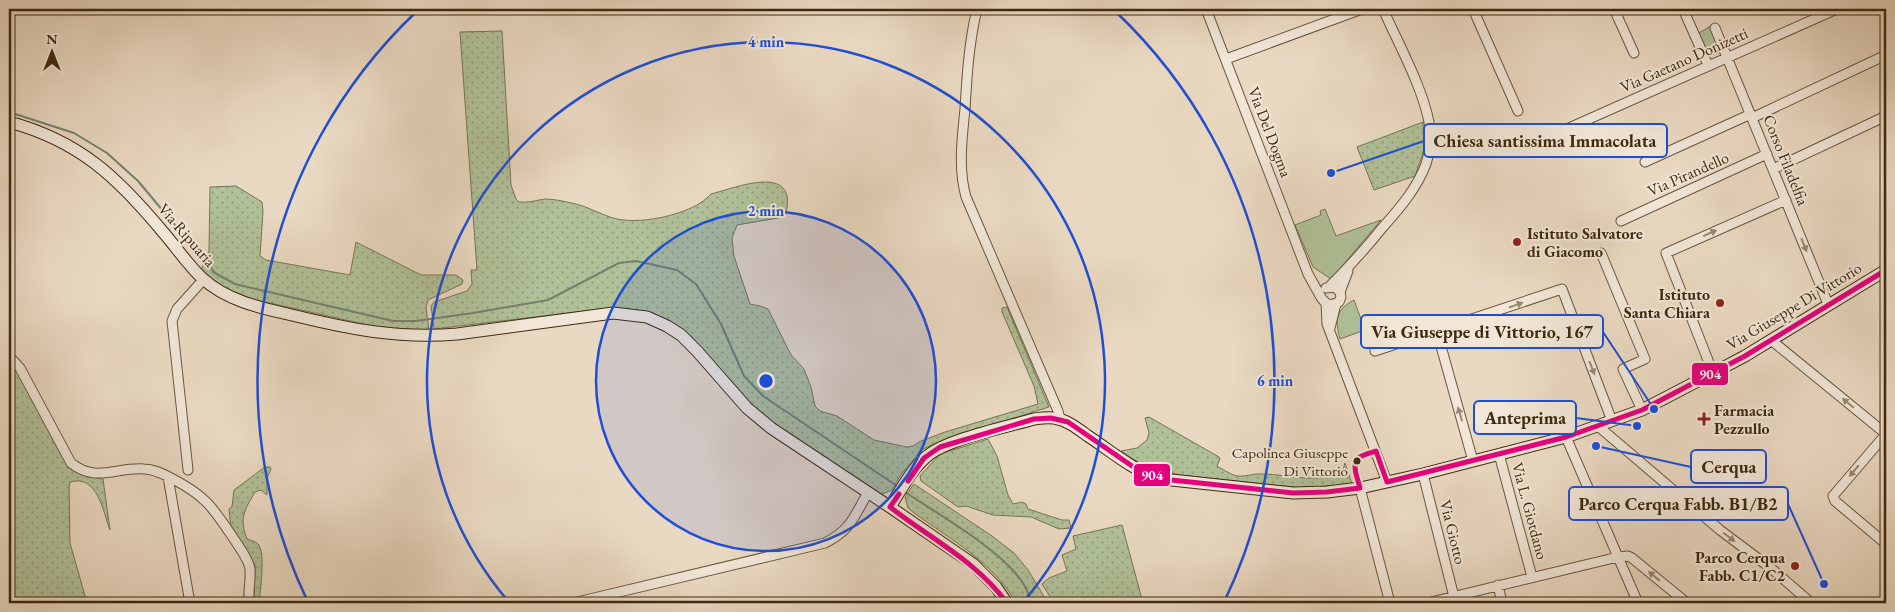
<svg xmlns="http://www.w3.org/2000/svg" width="1895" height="612" font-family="'EB Garamond',serif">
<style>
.grass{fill:url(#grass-dots);stroke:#777553}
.park{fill:#b0c098;stroke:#777553}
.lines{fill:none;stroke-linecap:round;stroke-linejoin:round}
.stream{stroke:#748071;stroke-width:2}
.street-casing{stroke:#69563b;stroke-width:11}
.secondary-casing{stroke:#3e2a0e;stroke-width:13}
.street{stroke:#f1e6d7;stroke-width:9}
.secondary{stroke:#f1e6d7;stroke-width:11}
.bus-1-casing{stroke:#f1e6d7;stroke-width:9}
.bus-1{stroke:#e5007d;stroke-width:5}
.oneway{fill:#988872}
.ring{fill:none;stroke:#1d4ed8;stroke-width:2.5}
.poi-dot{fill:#8f2418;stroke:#f1e6d7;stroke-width:2}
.bus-dot{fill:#3e2a0e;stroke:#f1e6d7;stroke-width:2}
.labels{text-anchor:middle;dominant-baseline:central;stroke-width:4;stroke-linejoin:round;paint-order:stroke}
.bus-label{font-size:15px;fill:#3e2a0e;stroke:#f1e6d7;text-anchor:end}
.street-label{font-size:16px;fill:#3e2a0e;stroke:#f1e6d7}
.poi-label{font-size:16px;font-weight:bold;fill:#3e2a0e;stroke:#f1e6d7;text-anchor:start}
.centre{fill:#1d4ed8;stroke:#f1e6d7;stroke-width:2.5}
.ring-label{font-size:15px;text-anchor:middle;font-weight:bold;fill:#1d4ed8;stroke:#f1e6d7;stroke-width:4;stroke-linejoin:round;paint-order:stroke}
.leader{fill:none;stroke:#1d4ed8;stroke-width:2}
.callout-dot{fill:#1d4ed8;stroke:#f1e6d7;stroke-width:2}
.callout{fill:#f1e6d7;stroke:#1d4ed8;stroke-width:2}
.callout-label{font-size:18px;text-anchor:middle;font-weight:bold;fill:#3e2a0e}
.line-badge{stroke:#f1e6d7;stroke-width:2}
.badge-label{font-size:14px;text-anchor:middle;font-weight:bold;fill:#fff}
</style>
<defs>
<pattern id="grass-dots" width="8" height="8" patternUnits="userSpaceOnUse" patternTransform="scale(1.25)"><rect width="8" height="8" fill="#b0c098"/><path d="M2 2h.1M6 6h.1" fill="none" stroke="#919c7a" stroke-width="1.8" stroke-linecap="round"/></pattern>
</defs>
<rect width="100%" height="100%" fill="#ead9c2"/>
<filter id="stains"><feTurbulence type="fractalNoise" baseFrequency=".004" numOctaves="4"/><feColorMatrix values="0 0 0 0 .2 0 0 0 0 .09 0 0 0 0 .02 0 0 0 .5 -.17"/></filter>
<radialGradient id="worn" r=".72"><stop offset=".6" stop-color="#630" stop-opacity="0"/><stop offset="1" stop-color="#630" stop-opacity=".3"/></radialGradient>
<!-- grass -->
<path class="grass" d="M502 31 511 185 516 199 519 202C529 203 536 200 546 199 555 199 567 202 576 204 592 208 608 219 624 220 648 223 695 213 711 194 735 188 798 162 786 213L778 218 737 225 732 238 734 256 750 304 760 306 768 309 791 355 804 369 811 387 815 406 820 411 837 416 874 440 907 447 913 446 921 441 945 432 1038 404 1034 386 1002 312V308L1007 307 1049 407 936 443 921 450 900 476 892 490 880 495 773 424 741 394 691 336 676 326 651 314 631 309 610 308 434 329 431 306 434 302 467 291 472 284 471 270H477L460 32Z
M1423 122 1424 150 1415 176 1374 190 1357 147Z
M236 186 262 202 263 211 260 256 266 260 350 275 356 242 421 275H456L463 280 462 284 428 300 426 308 429 330 381 328 252 299 218 285 201 270 209 252 210 187Z
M9 363 20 375 63 458C74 472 86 476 103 479L110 530C103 512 98 474 70 482L69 487 70 543 87 603H9Z
M1149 417 1219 457 1220 459 1217 466C1224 470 1231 475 1238 476 1245 477 1251 474 1258 474 1285 473 1318 486 1343 470L1345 463 1352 484 1303 488 1180 475 1146 467 1121 451 1137 448 1147 440 1149 433 1145 418Z
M988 439 997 456 1008 495 1013 504 1022 502 1026 504 1028 509 1062 520H1069L1071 528 1059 529 1031 517 993 515 966 506 958 507 921 481 920 476 938 456 943 453Z
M265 467H270L271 469 267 478V495L261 490 255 492C244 511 239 518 247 539 250 540 255 541 258 544 266 552 260 592 259 603H254L255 565 231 529 229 509 232 507 234 490Z
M914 484 992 536 1014 553 1028 570 1048 603H1016C994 563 950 539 914 513L908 508 905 497Z
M1122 525 1143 603H1054L1042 584 1049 578 1067 571 1062 555 1076 549 1073 536Z"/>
<!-- park -->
<path class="park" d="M1711 26 1721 52 1708 56 1697 34Z
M1325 209 1336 236 1381 220 1331 279 1313 267 1295 225 1321 215 1320 211Z
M1354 300 1365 330 1340 339C1335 321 1335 310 1354 300Z"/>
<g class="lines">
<!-- stream -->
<path class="stream" d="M9 112 74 133 107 153 138 181 215 273 235 284 393 321H416L473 313 548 300 619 263 636 261 677 270 696 284 721 324 744 376 763 396 897 486
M905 492C939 515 997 547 1021 580 1026 587 1029 596 1033 603"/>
<!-- street casing -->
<g class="street-casing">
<path id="street" d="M977 9C969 42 967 75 965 109 962 138 958 169 966 197L1058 411 1060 419
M1206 9 1308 274 1322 299
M1473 9 1518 111
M1614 9 1634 53
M1683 9 1708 65
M1715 28 1828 304
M1226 59 1362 9
M1752 118 1886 55
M1544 139 1837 9
M1645 162 1751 114
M1773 169 1886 116
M1621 221 1767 154
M1601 253 1645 359 1623 369 1642 410
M1329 287C1348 268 1366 248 1383 227 1400 208 1417 188 1426 164 1430 151 1431 135 1429 122 1422 86 1398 43 1383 9
M1326 288 1335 287 1340 292
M1323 300 1326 303 1331 305 1339 302 1341 297 1340 292 1348 271
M1326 303 1327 324 1387 482
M1330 328 1336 304
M1437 332 1473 461
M1771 340 1886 434
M1375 351 1562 289 1612 421
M9 356 20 368 71 463C96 483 116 467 144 469 153 469 161 473 169 477 207 496 213 508 236 542 241 550 249 560 250 569 251 577 248 593 249 603
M1713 373 1666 253 1786 200
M1598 426 1720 530 1772 569 1811 603
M1886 434 1833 496 1835 501 1886 544
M1566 437 1638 603
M1499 454 1532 577
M188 470 172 321 177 309 203 280
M1423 474 1454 597
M168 477 190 603
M1360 488 1390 603
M1498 585 1502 603
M573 603 825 543C850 530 853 519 866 496
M1427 603 1618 557 1628 556 1632 558 1687 603"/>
</g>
<!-- secondary casing -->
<g class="secondary-casing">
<path id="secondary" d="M9 122C80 141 118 178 163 232 176 247 188 265 202 278 227 301 261 308 292 315 349 329 398 339 457 334L613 313 647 317 667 326 681 335 697 351 747 408 771 428 890 507 973 564 996 587 1007 603
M890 507C901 490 911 470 926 457 946 439 1007 427 1034 419 1041 418 1047 417 1054 418 1067 420 1077 428 1088 436 1111 451 1134 472 1162 479L1293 493 1327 492 1360 488 1423 474 1566 437 1642 410 1713 373 1745 356 1886 270"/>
</g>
<!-- street -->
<use href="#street" class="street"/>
<!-- secondary -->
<use href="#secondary" class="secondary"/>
<!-- bus-1 casing -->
<g class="bus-1-casing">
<path id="bus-1" d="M908 481 924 458 940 447 1034 419 1051 418 1068 422 1132 466 1162 479 1293 493 1327 492 1360 488C1358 479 1350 463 1360 457 1365 454 1371 453 1376 451L1387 482 1566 437 1642 410 1745 356 1886 270
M899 494 890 507C931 539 975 560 1007 603"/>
</g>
<!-- bus-1 -->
<use href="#bus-1" class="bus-1"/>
</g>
<!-- one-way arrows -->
<defs><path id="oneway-solid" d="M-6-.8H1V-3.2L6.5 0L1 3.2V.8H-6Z" transform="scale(1.25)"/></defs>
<g class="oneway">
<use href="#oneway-solid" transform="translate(1710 233) rotate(-24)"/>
<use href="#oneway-solid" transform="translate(1804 245) rotate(68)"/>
<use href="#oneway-solid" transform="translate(1516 305) rotate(-19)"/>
<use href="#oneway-solid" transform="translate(1592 368) rotate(69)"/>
<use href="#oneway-solid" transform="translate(1848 403) rotate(-140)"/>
<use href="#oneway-solid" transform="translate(1460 414) rotate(-106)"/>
<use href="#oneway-solid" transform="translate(1854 471) rotate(130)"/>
<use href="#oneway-solid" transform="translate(1729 537) rotate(37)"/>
<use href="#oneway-solid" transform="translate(1654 576) rotate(-140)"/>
</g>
<!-- distance rings -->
<circle cx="766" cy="381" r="170" fill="#1d4ed8" fill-opacity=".12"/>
<g class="ring">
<circle cx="766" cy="381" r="170"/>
<path d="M508 601A339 339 0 1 1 1024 601"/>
<path d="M307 600A509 509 0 0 1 416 12M1116 12A509 509 0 0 1 1225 600"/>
</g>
<!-- markers -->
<g class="poi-dot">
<circle cx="1517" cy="242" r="5"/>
<circle cx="1720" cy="303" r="5"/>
<path d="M1701.5 411.5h5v5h5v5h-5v5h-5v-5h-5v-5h5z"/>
<circle cx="1795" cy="566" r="5"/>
</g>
<circle class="bus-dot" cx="1357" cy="461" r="4.5"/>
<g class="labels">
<!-- bus labels -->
<g class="bus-label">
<text x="1348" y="452">Capolinea Giuseppe<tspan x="1348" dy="18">Di Vittorio</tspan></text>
</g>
<!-- street labels -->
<g class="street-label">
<text transform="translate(1684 60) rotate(-24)">Via Gaetano Donizetti</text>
<text transform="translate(1270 132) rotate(69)">Via Del Dogma</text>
<text transform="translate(1786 160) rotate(68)">Corso Filadelfia</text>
<text transform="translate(1688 174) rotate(-24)">Via Pirandello</text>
<text transform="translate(187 235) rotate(49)">Via Ripuaria</text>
<text transform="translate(1794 306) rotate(-31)">Via Giuseppe Di Vittorio</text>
<text transform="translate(1530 511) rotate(75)">Via L. Giotdano</text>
<text transform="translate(1453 532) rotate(76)">Via Giotto</text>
</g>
<!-- poi labels -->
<g class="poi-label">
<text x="1527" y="233">Istituto Salvatore<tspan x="1527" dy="18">di Giacomo</tspan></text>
<text x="1710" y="294" text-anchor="end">Istituto<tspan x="1710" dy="18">Santa Chiara</tspan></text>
<text x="1714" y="410">Farmacia<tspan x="1714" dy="18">Pezzullo</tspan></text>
<text x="1785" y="557" text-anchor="end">Parco Cerqua<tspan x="1785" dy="18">Fabb. C1/C2</tspan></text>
</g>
</g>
<circle cx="766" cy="381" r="8" class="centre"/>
<g class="ring-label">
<text x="766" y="47">4 min</text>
<text x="766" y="216">2 min</text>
<text x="1275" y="386">6 min</text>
</g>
<!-- callouts -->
<path class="leader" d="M1331 173L1424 141M1654 409L1603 332M1637 426L1576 418M1596 446L1691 467M1824 584L1788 504"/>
<g class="callout-dot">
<circle cx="1331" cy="173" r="5"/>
<circle cx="1654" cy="409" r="5"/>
<circle cx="1637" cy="426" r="5"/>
<circle cx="1596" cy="446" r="5"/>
<circle cx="1824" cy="584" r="5"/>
</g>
<g class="callout">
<rect x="1424" y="124" width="243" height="33" rx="5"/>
<rect x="1361" y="315" width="242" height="33" rx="5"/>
<rect x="1474" y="401" width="102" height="33" rx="5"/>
<rect x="1691" y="450" width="75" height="33" rx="5"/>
<rect x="1569" y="487" width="219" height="33" rx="5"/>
</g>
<g class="callout-label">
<text x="1545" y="147">Chiesa santissima Immacolata</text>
<text x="1482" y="338">Via Giuseppe di Vittorio, 167</text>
<text x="1525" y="424">Anteprima</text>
<text x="1729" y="473">Cerqua</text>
<text x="1678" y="510">Parco Cerqua Fabb. B1/B2</text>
</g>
<g class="line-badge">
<rect x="1691" y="362" width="38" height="24" rx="5" fill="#e5007d"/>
<rect x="1133" y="463" width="38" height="24" rx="5" fill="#e5007d"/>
</g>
<g class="badge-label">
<text x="1710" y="379">904</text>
<text x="1152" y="480">904</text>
</g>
<!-- margin -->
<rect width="1895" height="612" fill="none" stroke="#ead9c2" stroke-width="30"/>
<rect x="10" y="10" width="1875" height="592" fill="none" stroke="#3e2a0e" stroke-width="2.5"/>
<rect x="15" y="15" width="1865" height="582" fill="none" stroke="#3e2a0e"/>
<!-- north arrow -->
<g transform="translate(52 52)" stroke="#f1e6d7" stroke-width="4" paint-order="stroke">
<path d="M0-4L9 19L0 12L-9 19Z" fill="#3e2a0e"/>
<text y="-8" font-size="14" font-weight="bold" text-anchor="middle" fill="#3e2a0e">N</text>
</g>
<rect width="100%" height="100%" filter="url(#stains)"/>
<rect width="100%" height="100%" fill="url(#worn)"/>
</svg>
